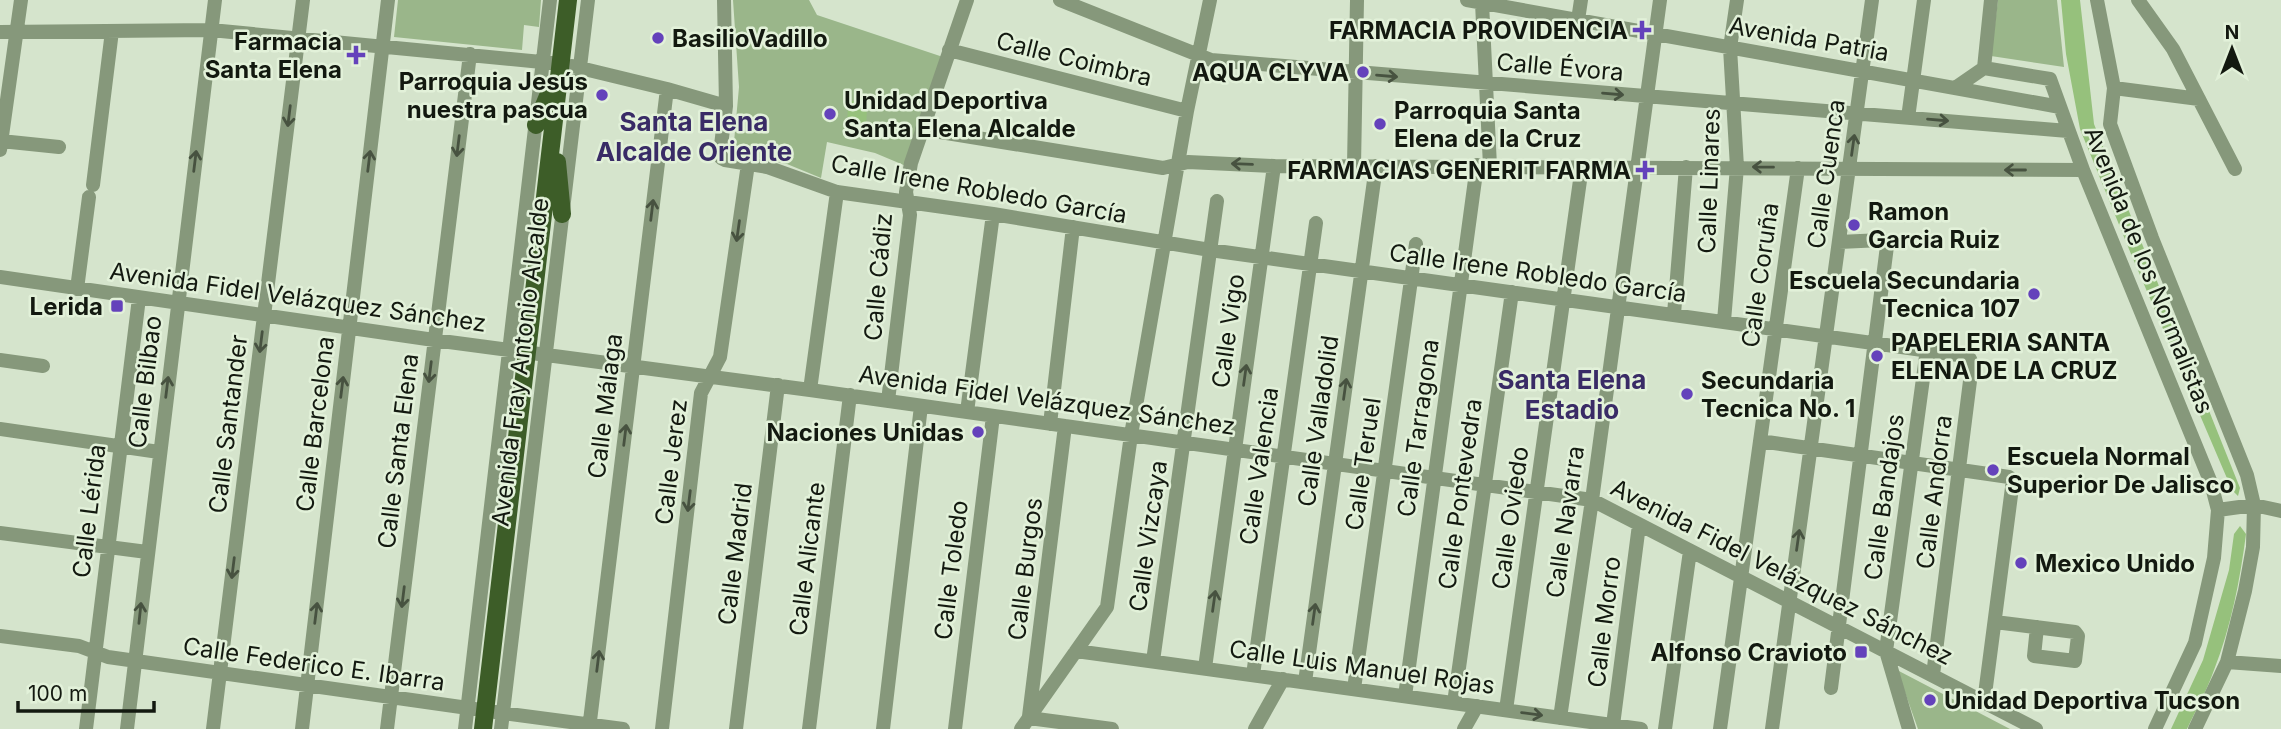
<svg xmlns="http://www.w3.org/2000/svg" width="2281" height="729" font-family="Inter,sans-serif">
<style>
.green{fill:#9ab68a}
.water{fill:#96c17c}
.lines{fill:none;stroke-linecap:round;stroke-linejoin:round}
.minor{stroke:#86987b;stroke-width:14}
.major{stroke:#3d5d28;stroke-width:18}
.oneway{stroke:#475240}
.poi-dot{fill:#6442bb;stroke:#e2f1d9;stroke-width:2.5}
.labels{text-anchor:middle;dominant-baseline:central;stroke-width:5;stroke-linejoin:round;paint-order:stroke}
.poi-label{font-size:24px;font-weight:bold;fill:#131910;stroke:#e2f1d9;text-anchor:end}
.street-label{font-size:24px;fill:#131910;stroke:#e2f1d9}
.neighbourhood-label{font-size:26px;font-weight:bold;fill:#392b66;stroke:#e2f1d9}
</style>
<rect width="100%" height="100%" fill="#d5e4cc"/>
<!-- green -->
<path class="green" d="M398 0H541L539 27 524 25 522 50 394 37Z
M733 0H809L817 15 943 57 906 166 875 153 827 142 821 178 787 164 733 153 739 87Z
M1998 0H2057L2064 67 1991 56Z
M1897 670 2010 729H1918Z"/>
<!-- water -->
<path class="water" d="M2061 0H2080L2094 124 2240 488 2238 496 2232 490 2131 254 2080 129 2066 54Z
M848 101H867L866 136H847Z
M2240 526 2246 534C2240 580 2231 627 2214 670 2207 690 2196 710 2187 729H2171L2203 660 2229 570 2234 534Z"/>
<g class="lines">
<!-- minor -->
<path class="minor" d="M724 0 726 106 720 153 721 158 725 160 767 167 837 192 993 214 1210 250 1965 356 1970 359 1972 365 1933 675
M1060 0 1211 60 2068 131
M1467 0 2060 107
M2097 0 2114 88 2110 124 2152 238 2247 475 2254 505 2253 547 2245 591 2227 662 2195 729
M2138 0 2173 49 2235 169
M1482 3 1490 166
M1578 20 1581 0
M0 32 211 30 552 63
M949 50 1187 111
M572 66 667 89 726 106
M1984 68 2050 79 2083 170 2211 483 2218 510 2214 558 2195 643 2155 729
M1955 88 1984 68 1991 0
M2114 88 2199 99
M1908 118 1924 0
M922 129 1163 168 1188 162 1274 166 2083 170
M1 141 59 147
M0 150 21 0
M1354 166 1357 0
M93 185 112 31
M0 277 434 340 810 390 1592 500 2036 729
M77 289 89 197
M1674 314 1686 167
M1724 321 1737 167 1730 48 1737 0
M0 360 43 366
M810 390 837 192
M888 401 910 215 906 192 911 163 967 0
M967 412 993 214
M1050 424 1073 227
M0 429 159 452
M1760 441 2009 477 2013 480 1984 702
M2218 510 2254 505 2281 511
M0 533 147 552
M1995 622 2075 632 2078 636 2075 661 2034 656 2037 627
M0 636 79 646 108 657 475 709
M1076 651 1641 729
M1153 661 1217 201
M2227 662 2281 666
M1205 668 1274 166
M1253 675 1316 223
M1305 682 1376 166
M1831 688 1887 246 1886 242 1882 240 1839 242
M1354 689 1416 244
M1405 696 1477 165
M1454 703 1512 292
M1506 710 1582 166
M495 712 623 729
M1029 716 1065 426
M1029 718 1112 729
M1560 718 1592 500 1660 0
M1613 725 1639 525
M86 729 139 298
M127 729 215 0
M213 729 303 0
M302 729 388 0
M387 729 470 54
M465 729 550 0
M501 729 588 0
M589 729 667 89
M662 729 701 393 720 357 748 164
M736 729 778 385
M809 729 850 395
M883 729 921 406
M955 729 993 416
M1021 729 1107 607 1131 435 1187 111 1210 0
M1255 729 1283 679
M1464 729 1477 706
M1665 729 1690 551
M1720 729 1798 168
M1772 729 1872 0
M1909 729 1886 651 1927 349"/>
<!-- major -->
<path class="major" d="M536 125 553 84
M557 162 562 214
M483 729 568 0"/>
</g>
<!-- one-way arrows -->
<defs><path id="oneway-shaft" d="M-6 0H5M1.5-3L5.5 0L1.5 3" fill="none" stroke-width="1.6" stroke-linecap="round" stroke-linejoin="round" transform="scale(1.75)"/></defs>
<g class="oneway">
<use href="#oneway-shaft" transform="translate(1387 76) rotate(5)"/>
<use href="#oneway-shaft" transform="translate(1613 94) rotate(5)"/>
<use href="#oneway-shaft" transform="translate(289 116) rotate(97)"/>
<use href="#oneway-shaft" transform="translate(1938 120) rotate(5)"/>
<use href="#oneway-shaft" transform="translate(1853 145) rotate(-82)"/>
<use href="#oneway-shaft" transform="translate(458 146) rotate(97)"/>
<use href="#oneway-shaft" transform="translate(195 161) rotate(-83)"/>
<use href="#oneway-shaft" transform="translate(369 161) rotate(-83)"/>
<use href="#oneway-shaft" transform="translate(1242 164) rotate(-178)"/>
<use href="#oneway-shaft" transform="translate(1763 167) rotate(-179)"/>
<use href="#oneway-shaft" transform="translate(2015 170) rotate(-180)"/>
<use href="#oneway-shaft" transform="translate(652 210) rotate(-83)"/>
<use href="#oneway-shaft" transform="translate(738 231) rotate(98)"/>
<use href="#oneway-shaft" transform="translate(261 342) rotate(97)"/>
<use href="#oneway-shaft" transform="translate(430 372) rotate(97)"/>
<use href="#oneway-shaft" transform="translate(1245 375) rotate(-82)"/>
<use href="#oneway-shaft" transform="translate(167 387) rotate(-83)"/>
<use href="#oneway-shaft" transform="translate(342 387) rotate(-83)"/>
<use href="#oneway-shaft" transform="translate(1345 389) rotate(-82)"/>
<use href="#oneway-shaft" transform="translate(625 435) rotate(-83)"/>
<use href="#oneway-shaft" transform="translate(689 501) rotate(97)"/>
<use href="#oneway-shaft" transform="translate(1798 540) rotate(-82)"/>
<use href="#oneway-shaft" transform="translate(233 568) rotate(97)"/>
<use href="#oneway-shaft" transform="translate(403 597) rotate(97)"/>
<use href="#oneway-shaft" transform="translate(1214 601) rotate(-82)"/>
<use href="#oneway-shaft" transform="translate(140 613) rotate(-84)"/>
<use href="#oneway-shaft" transform="translate(316 613) rotate(-83)"/>
<use href="#oneway-shaft" transform="translate(1314 614) rotate(-82)"/>
<use href="#oneway-shaft" transform="translate(598 661) rotate(-83)"/>
<use href="#oneway-shaft" transform="translate(1532 714) rotate(8)"/>
</g>
<!-- markers -->
<g class="poi-dot">
<path d="M1638.5 19.5h7v7h7v7h-7v7h-7v-7h-7v-7h7z"/>
<circle cx="658" cy="38" r="7"/>
<path d="M352.5 44.5h7v7h7v7h-7v7h-7v-7h-7v-7h7z"/>
<circle cx="1363" cy="72" r="7"/>
<circle cx="602" cy="95" r="7"/>
<circle cx="830" cy="114" r="7"/>
<circle cx="1380" cy="124" r="7"/>
<path d="M1641.5 159.5h7v7h7v7h-7v7h-7v-7h-7v-7h7z"/>
<circle cx="1854" cy="225" r="7"/>
<circle cx="2034" cy="294" r="7"/>
<rect x="110" y="299" width="14" height="14" rx="3.5"/>
<circle cx="1877" cy="356" r="7"/>
<circle cx="1687" cy="394" r="7"/>
<circle cx="978" cy="432" r="7"/>
<circle cx="1993" cy="470" r="7"/>
<circle cx="2021" cy="563" r="7"/>
<rect x="1854" y="645" width="14" height="14" rx="3.5"/>
<circle cx="1930" cy="700" r="7"/>
</g>
<g class="labels">
<!-- poi labels -->
<g class="poi-label">
<text x="1628" y="30">FARMACIA PROVIDENCIA</text>
<text x="672" y="38" text-anchor="start">BasilioVadillo</text>
<text x="342" y="41">Farmacia<tspan x="342" dy="28">Santa Elena</tspan></text>
<text x="1349" y="72">AQUA CLYVA</text>
<text x="588" y="81">Parroquia Jesús<tspan x="588" dy="28">nuestra pascua</tspan></text>
<text x="844" y="100" text-anchor="start">Unidad Deportiva<tspan x="844" dy="28">Santa Elena Alcalde</tspan></text>
<text x="1394" y="110" text-anchor="start">Parroquia Santa<tspan x="1394" dy="28">Elena de la Cruz</tspan></text>
<text x="1631" y="170">FARMACIAS GENERIT FARMA</text>
<text x="1868" y="211" text-anchor="start">Ramon<tspan x="1868" dy="28">Garcia Ruiz</tspan></text>
<text x="2020" y="280">Escuela Secundaria<tspan x="2020" dy="28">Tecnica 107</tspan></text>
<text x="103" y="306">Lerida</text>
<text x="1891" y="342" text-anchor="start">PAPELERIA SANTA<tspan x="1891" dy="28">ELENA DE LA CRUZ</tspan></text>
<text x="1701" y="380" text-anchor="start">Secundaria<tspan x="1701" dy="28">Tecnica No. 1</tspan></text>
<text x="964" y="432">Naciones Unidas</text>
<text x="2007" y="456" text-anchor="start">Escuela Normal<tspan x="2007" dy="28">Superior De Jalisco</tspan></text>
<text x="2035" y="563" text-anchor="start">Mexico Unido</text>
<text x="1847" y="652">Alfonso Cravioto</text>
<text x="1944" y="700" text-anchor="start">Unidad Deportiva Tucson</text>
</g>
<!-- street labels -->
<g class="street-label">
<text transform="translate(1809 39) rotate(10)">Avenida Patria</text>
<text transform="translate(1074 59) rotate(14)">Calle Coimbra</text>
<text transform="translate(1560 67) rotate(5)">Calle Évora</text>
<text transform="translate(1826 174) rotate(-82)">Calle Cuenca</text>
<text transform="translate(1709 181) rotate(-88)">Calle Linares</text>
<text transform="translate(979 189) rotate(10)">Calle Irene Robledo García</text>
<text transform="translate(2149 270) rotate(68)">Avenida de los Normalistas</text>
<text transform="translate(1538 273) rotate(8)">Calle Irene Robledo García</text>
<text transform="translate(1760 275) rotate(-82)">Calle Coruña</text>
<text transform="translate(878 277) rotate(-85)">Calle Cádiz</text>
<text transform="translate(298 297) rotate(8)">Avenida Fidel Velázquez Sánchez</text>
<text transform="translate(1228 331) rotate(-82)">Calle Vigo</text>
<text transform="translate(520 362) rotate(-83)">Avenida Fray Antonio Alcalde</text>
<text transform="translate(145 382) rotate(-83)">Calle Bilbao</text>
<text transform="translate(1047 400) rotate(8)">Avenida Fidel Velázquez Sánchez</text>
<text transform="translate(605 406) rotate(-83)">Calle Málaga</text>
<text transform="translate(1318 421) rotate(-82)">Calle Valladolid</text>
<text transform="translate(228 424) rotate(-83)">Calle Santander</text>
<text transform="translate(315 424) rotate(-83)">Calle Barcelona</text>
<text transform="translate(1418 428) rotate(-82)">Calle Tarragona</text>
<text transform="translate(398 451) rotate(-83)">Calle Santa Elena</text>
<text transform="translate(671 462) rotate(-83)">Calle Jerez</text>
<text transform="translate(1363 464) rotate(-82)">Calle Teruel</text>
<text transform="translate(1259 466) rotate(-82)">Calle Valencia</text>
<text transform="translate(1934 492) rotate(-83)">Calle Andorra</text>
<text transform="translate(1460 494) rotate(-82)">Calle Pontevedra</text>
<text transform="translate(1884 497) rotate(-82)">Calle Bandajos</text>
<text transform="translate(89 511) rotate(-83)">Calle Lérida</text>
<text transform="translate(1510 518) rotate(-82)">Calle Oviedo</text>
<text transform="translate(1565 522) rotate(-82)">Calle Navarra</text>
<text transform="translate(1148 536) rotate(-82)">Calle Vizcaya</text>
<text transform="translate(735 554) rotate(-83)">Calle Madrid</text>
<text transform="translate(807 559) rotate(-83)">Calle Alicante</text>
<text transform="translate(1025 569) rotate(-83)">Calle Burgos</text>
<text transform="translate(951 570) rotate(-83)">Calle Toledo</text>
<text transform="translate(1782 572) rotate(27)">Avenida Fidel Velázquez Sánchez</text>
<text transform="translate(1604 622) rotate(-83)">Calle Morro</text>
<text transform="translate(314 664) rotate(8)">Calle Federico E. Ibarra</text>
<text transform="translate(1362 667) rotate(8)">Calle Luis Manuel Rojas</text>
</g>
<!-- neighbourhood labels -->
<g class="neighbourhood-label">
<text x="694" y="121">Santa Elena<tspan x="694" dy="30">Alcalde Oriente</tspan></text>
<text x="1572" y="379">Santa Elena<tspan x="1572" dy="30">Estadio</tspan></text>
</g>
</g>
<!-- north arrow -->
<g transform="translate(2232 49)" stroke="#e2f1d9" stroke-width="5" paint-order="stroke">
<path d="M0-5L12 26L0 18L-12 26Z" fill="#131910"/>
<text y="-10" font-size="19" font-weight="bold" text-anchor="middle" fill="#131910">N</text>
</g>
<!-- scale -->
<path d="M18 701v10h136v-10" fill="none" stroke="#131910" stroke-width="3.5"/>
<text x="28" y="701" font-size="21" fill="#131910" stroke="#e2f1d9" stroke-width="5" paint-order="stroke">100 m</text>
</svg>
